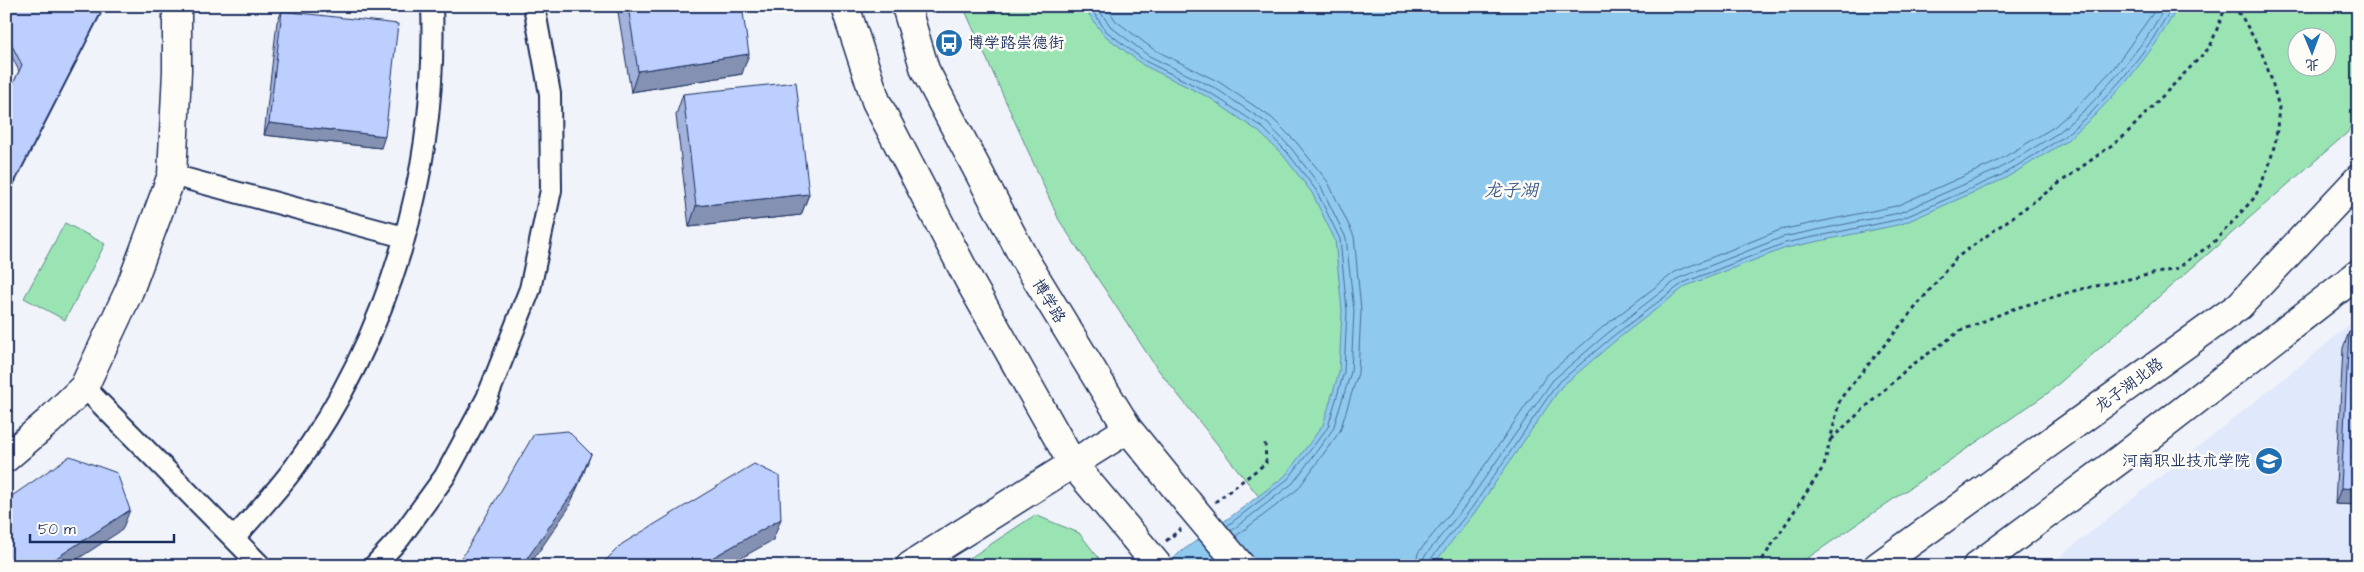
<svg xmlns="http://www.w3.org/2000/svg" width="2364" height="572" font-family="'Architects Daughter','LXGW WenKai TC',sans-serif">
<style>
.built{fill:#e0e8fb}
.green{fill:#9ae4b3;stroke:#5a8a88;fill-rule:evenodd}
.water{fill:#8fc9ee;stroke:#618bb4}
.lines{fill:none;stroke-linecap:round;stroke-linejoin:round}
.shore{stroke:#496d98;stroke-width:1}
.street-casing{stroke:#1b2f5e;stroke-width:24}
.secondary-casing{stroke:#1b2f5e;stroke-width:31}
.path{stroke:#1b2f5e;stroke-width:3;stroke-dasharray:4 4;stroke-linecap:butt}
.street{stroke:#fdfcf7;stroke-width:20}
.secondary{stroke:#fdfcf7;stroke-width:28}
.secondary-bridge-casing{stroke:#1b2f5e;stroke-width:31;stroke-linecap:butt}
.secondary-bridge{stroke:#fdfcf7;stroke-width:28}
.wall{fill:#a2b2db;stroke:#1b2f5e}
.shaded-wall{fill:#8491b2;stroke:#1b2f5e}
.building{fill:#bccfff;stroke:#1b2f5e}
.labels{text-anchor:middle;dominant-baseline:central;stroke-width:5;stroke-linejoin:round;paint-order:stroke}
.poi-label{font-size:16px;fill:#1b2f5e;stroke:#fdfcf7;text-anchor:start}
.street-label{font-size:16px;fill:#1b2f5e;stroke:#fdfcf7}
.water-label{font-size:18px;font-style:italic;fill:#3e5d89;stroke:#fdfcf7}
</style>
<rect width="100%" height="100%" fill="#f0f3f9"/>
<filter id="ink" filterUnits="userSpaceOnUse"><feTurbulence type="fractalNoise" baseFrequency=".02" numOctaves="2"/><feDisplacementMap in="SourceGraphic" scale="10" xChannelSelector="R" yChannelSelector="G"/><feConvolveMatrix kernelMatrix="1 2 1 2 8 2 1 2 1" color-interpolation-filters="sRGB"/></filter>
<g filter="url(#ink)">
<!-- built -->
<path class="built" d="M2358 317V566H2048L2311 357Z"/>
<!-- green -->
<path class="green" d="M963 6H2358V116L2347 133 2048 393 1796 566H1314L1156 367 1059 220ZM2296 38H2326V68H2296Z
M65 223 105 244 65 320 24 298Z
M1035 515 1079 533 1105 566H958Z"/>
<!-- water -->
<path class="water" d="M1083 6H2179L2156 43 2127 81 2094 116 2065 142 2004 179 1902 224 1786 248 1686 286 1615 341 1561 387 1475 512 1432 566H1167L1179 553 1233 515 1285 476 1323 425 1339 372 1342 311 1335 240 1312 193 1283 155 1259 132 1210 98 1143 65 1103 34Z"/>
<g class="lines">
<!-- shore -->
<path class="shore" d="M1089 6 1106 31 1145 61 1212 94 1263 128 1287 152 1316 190 1340 239 1347 311 1344 372 1328 427 1288 479 1227 526
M1096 6 1111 27 1149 56 1215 88 1267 123 1291 148 1321 187 1346 238 1354 311 1351 372 1333 429 1293 483 1231 531
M1106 6 1116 21 1153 49 1219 82 1272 118 1297 143 1328 182 1354 236 1361 310 1358 373 1340 431 1298 489 1236 536
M1415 566 1418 553 1460 501 1547 375 1603 327 1675 272 1780 230 1896 206 1996 162 2054 127 2081 103 2113 69 2158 6
M1422 566 1424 557 1466 505 1553 380 1608 333 1679 278 1783 237 1899 213 1999 169 2058 133 2087 108 2118 74 2147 37 2166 6
M1428 566 1429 561 1471 509 1557 384 1612 337 1683 283 1785 243 1901 219 2002 175 2062 138 2091 113 2123 78 2152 40 2173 6"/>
<!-- street casing -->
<g class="street-casing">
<path id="street" d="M172 175 404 237
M84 387 261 566
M235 537C255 515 276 492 294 468 390 336 438 170 432 6
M374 566 400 538 445 476 487 398 530 289 551 190 550 94 534 6"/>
</g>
<!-- secondary casing -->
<g class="secondary-casing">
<path id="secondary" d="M845 6 876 101 970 282 1072 463 1134 537
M906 6 925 70 1025 260 1128 429 1188 503
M6 458 49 421 84 387 129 291 172 175 177 71V6
M910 566 1128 429
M1878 566 2239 306 2358 179
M1977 566 2122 458 2358 274"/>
</g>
<!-- path -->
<path class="path" d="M1831 439 1908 368 1960 331 2013 309 2077 290 2176 269 2213 243 2255 197 2269 166 2276 139 2279 107 2271 78 2261 51 2242 17 2233 6
M1215 502 1266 463 1265 441
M1166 541 1181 529
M1758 566 1824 466 1840 399 1956 258 2123 137 2210 47 2226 6"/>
<!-- street -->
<use href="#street" class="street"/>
<!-- secondary -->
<use href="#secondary" class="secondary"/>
<!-- secondary-bridge casing -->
<g class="secondary-bridge-casing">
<path id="secondary-bridge" d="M1188 503 1241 566
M1134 537 1158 566"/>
</g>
<!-- secondary-bridge -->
<use href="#secondary-bridge" class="secondary-bridge"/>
</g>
<!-- wall -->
<path class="wall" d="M6 6H105L6 200V99L19 71 6 45Z
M617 6H742V74L631 92Z
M282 11 381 148 264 135 277 22Z
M683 94 809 194 801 215 689 227 676 115Z
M2349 332 2358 505 2335 504 2343 348Z"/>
<!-- shaded-wall -->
<path class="shaded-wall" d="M104 6H105L6 200V198Z
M749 54 742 74 631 92 638 71Z
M269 123 385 136 381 148 264 135Z
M809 194 801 215 689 227 696 206Z
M591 454 583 475 568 509 529 566H522Z
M2341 488 2358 489V505L2335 504Z
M130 510 122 530 67 566H44Z
M781 519 773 540 727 566H700L712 558Z"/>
<!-- building -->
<path class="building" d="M6 6H104L6 198V99L22 65 6 34Z
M628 6H742L749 54 638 71Z
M282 11 398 24 385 136 269 123Z
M796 82 809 194 696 206 683 94Z
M2349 332 2358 333V489L2341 488Z
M568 431 591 454 576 488 522 566H457L534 434Z
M70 456 117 473 130 510 44 566H6V500Z
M754 464 779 476 781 519 712 558 700 566H604L603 563 622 544Z"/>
</g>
<!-- icons -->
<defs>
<g id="bus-disc" transform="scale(1.4375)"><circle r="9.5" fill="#1f6fb2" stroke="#fdfcf7"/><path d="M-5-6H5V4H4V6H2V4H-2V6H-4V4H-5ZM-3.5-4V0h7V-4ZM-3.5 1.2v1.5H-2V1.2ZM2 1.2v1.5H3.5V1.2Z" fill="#fff"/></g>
<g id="university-disc" transform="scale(1.4375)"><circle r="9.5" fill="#1f6fb2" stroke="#fdfcf7"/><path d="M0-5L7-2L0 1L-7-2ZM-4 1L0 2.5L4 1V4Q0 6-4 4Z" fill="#fff"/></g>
</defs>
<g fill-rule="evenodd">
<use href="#bus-disc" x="949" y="43"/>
<use href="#university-disc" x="2269" y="461"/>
</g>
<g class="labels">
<!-- poi labels -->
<g class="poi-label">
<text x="968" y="43">博学路崇德街</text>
<text x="2250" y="461" text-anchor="end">河南职业技术学院</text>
</g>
<!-- street labels -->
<g class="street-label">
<text transform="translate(1049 301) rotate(59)">博学路</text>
<text transform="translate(2129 385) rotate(-36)">龙子湖北路</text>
</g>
<!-- water labels -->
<g class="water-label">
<text x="1511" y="190">龙子湖</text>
</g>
</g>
<!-- margin -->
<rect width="2364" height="572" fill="none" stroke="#fdfcf7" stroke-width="25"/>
<rect x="12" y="12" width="2339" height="547" fill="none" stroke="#1b2f5e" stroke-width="2" filter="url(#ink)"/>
<!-- north arrow -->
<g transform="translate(2312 52) rotate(179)"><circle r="24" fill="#fdfcf7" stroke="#a3aaba"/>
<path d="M0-4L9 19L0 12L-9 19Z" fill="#1f6fb2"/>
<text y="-8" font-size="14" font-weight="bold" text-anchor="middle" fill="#1b2f5e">北</text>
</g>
<!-- scale -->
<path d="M30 534v8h144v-8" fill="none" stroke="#1b2f5e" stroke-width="2.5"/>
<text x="38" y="534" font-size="15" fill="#1b2f5e" stroke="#fdfcf7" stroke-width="4" paint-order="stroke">50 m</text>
</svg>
